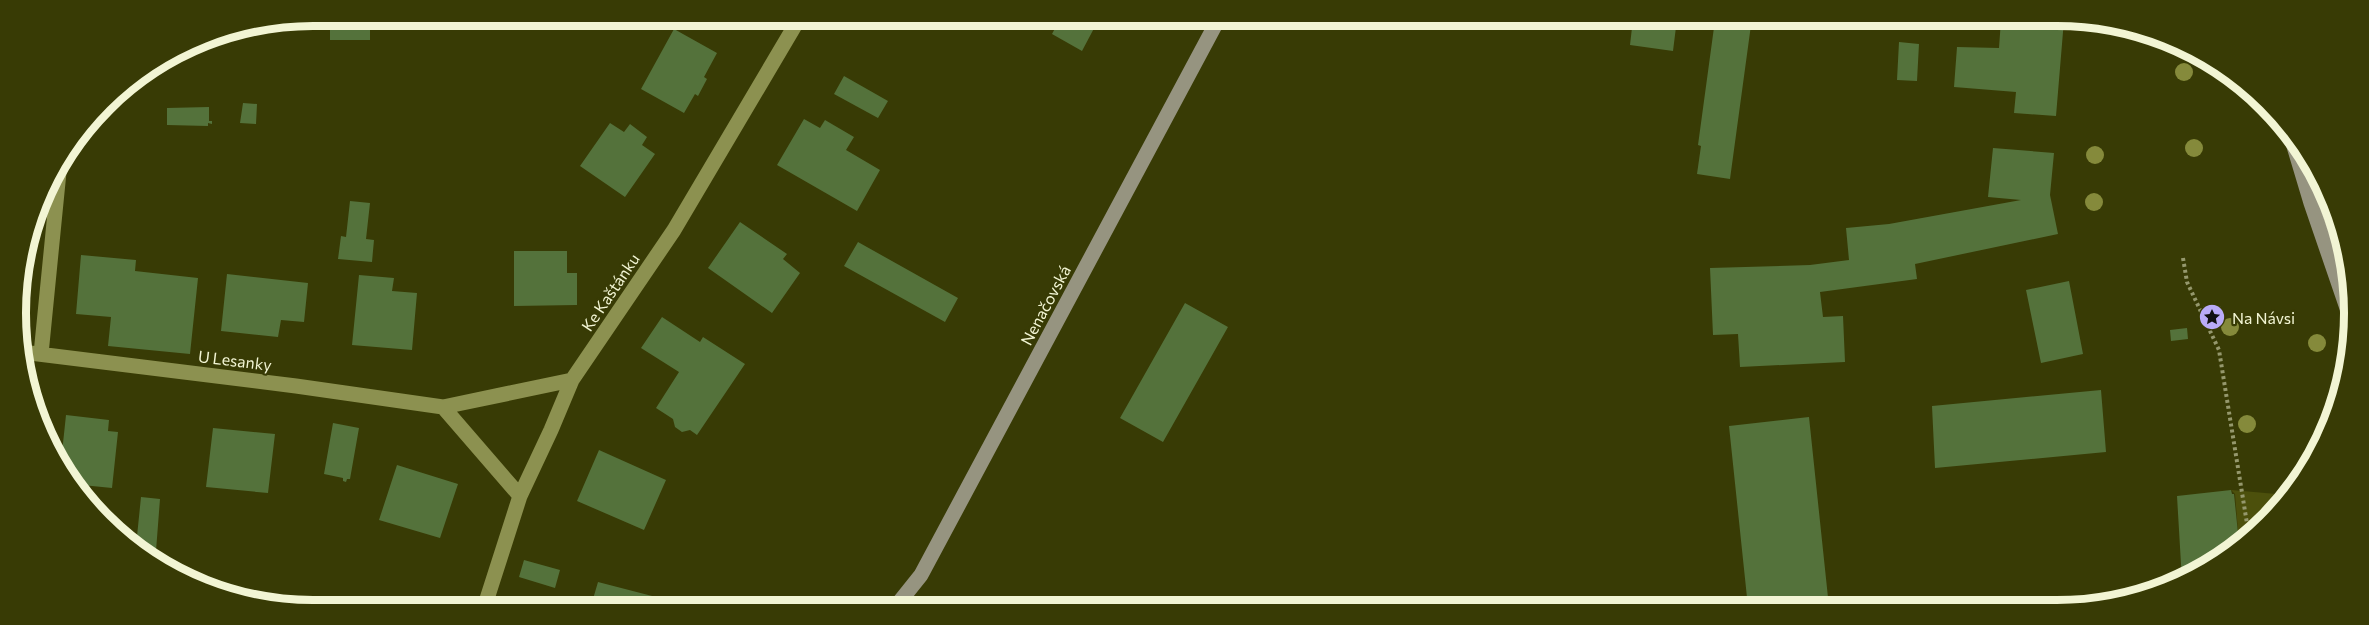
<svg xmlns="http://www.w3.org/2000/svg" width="2369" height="625" font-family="Commissioner,sans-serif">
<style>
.green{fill:#4c500c}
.building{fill:#54723b}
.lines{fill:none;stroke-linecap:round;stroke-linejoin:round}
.path{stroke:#95986d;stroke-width:4;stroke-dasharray:3 3;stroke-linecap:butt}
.street{stroke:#8c9150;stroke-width:15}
.secondary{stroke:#969480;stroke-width:15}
.tree{fill:#858a3b}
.labels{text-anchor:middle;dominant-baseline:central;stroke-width:4.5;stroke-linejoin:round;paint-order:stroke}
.street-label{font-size:16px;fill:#f2f5d4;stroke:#383b05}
.poi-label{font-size:16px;fill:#f2f5d4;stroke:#383b05;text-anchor:start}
.rim{fill:none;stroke:#f2f5d4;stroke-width:8}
</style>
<rect width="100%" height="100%" fill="#383b05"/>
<!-- green -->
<path class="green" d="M2231 490 2288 495 2267 523 2239 543 2235 494Z"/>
<!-- building -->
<path class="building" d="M330 15H370V40H330Z
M1061 17H1100L1082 51 1052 34Z
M1633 19H1677L1673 51 1630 45Z
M1715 20 1751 25 1730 179 1697 174 1701 146 1698 145Z
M2001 20H2064L2056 116 2014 113 2016 92 1954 87 1957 47 1999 48Z
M674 29 717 53 704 77 707 79 698 96 695 94 684 113 641 89Z
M1899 42 1919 44 1917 81 1897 80Z
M844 76 888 101 878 118 834 94Z
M243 103 257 104 256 124 240 123Z
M209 107V121H212V124L208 123V126L167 125V108Z
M804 119 820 128 825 120 854 137 846 150 880 170 857 211 777 165Z
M610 123 624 132 630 124 647 137 642 145 655 154 625 197 580 166Z
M1993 148 2054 153 2050 195 2058 234 1915 264 1917 279 1820 292 1823 317 1843 316 1845 362 1740 367 1738 334 1713 335 1710 268 1810 265 1849 260 1846 228 1889 224 2021 200 1988 197Z
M350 201 370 203 366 239 374 240 372 262 338 259 341 236 346 237Z
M740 222 787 254 783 259 800 273 772 313 708 268Z
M858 242 958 298 945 322 844 266Z
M514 251H567V273H577V305L514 306Z
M81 255 136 260 135 271 198 278 190 354 108 346 111 317 76 314Z
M227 274 308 283 304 322 281 320 278 337 221 331Z
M359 275 394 278 392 291 417 293 412 350 352 345Z
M2069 281 2083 354 2041 363 2026 290Z
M1185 303 1228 327 1163 442 1120 418Z
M662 317 700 342 703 337 745 364 697 435 690 430 682 432 675 427 673 419 656 408 679 372 641 348Z
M2187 328 2188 339 2171 341 2170 330Z
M2101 390 2106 452 1935 468 1932 406Z
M66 415 109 420 108 431 118 432 112 488 72 484 61 462Z
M1809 417 1829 607H1748L1729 426Z
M333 423 359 428 350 479H347L346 482 343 481V478L324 474Z
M213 428 275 434 268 493 206 487Z
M599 450 666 480 644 530 577 501Z
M397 465 458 484 440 538 379 520Z
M2231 490 2232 494H2234L2239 543 2188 579 2182 581 2177 496Z
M141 497 160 499 156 551 140 549 136 546Z
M524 560 560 570 555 588 519 577Z
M598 582 683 604V605H615L593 599Z"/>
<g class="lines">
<!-- path -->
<path class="path" d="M2183 258 2187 282 2219 350 2249 536"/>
<!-- street -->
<path class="street" d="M22 352 296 386 443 407 572 380
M41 354 60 162
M443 407 520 496
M485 605 520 496 551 430 572 380 674 230 800 17"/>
<!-- secondary -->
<path class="secondary" d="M2290 133 2311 203 2348 311
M897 605 921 575 1219 18"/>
</g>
<!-- trees -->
<g class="tree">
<circle cx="2184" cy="72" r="9"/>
<circle cx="2194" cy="148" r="9"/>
<circle cx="2095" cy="155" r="9"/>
<circle cx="2094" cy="202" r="9"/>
<circle cx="2230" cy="327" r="9"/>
<circle cx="2317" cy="343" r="9"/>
<circle cx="2247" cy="424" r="9"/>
</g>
<!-- icons -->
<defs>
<g id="sight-disc" transform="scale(1.35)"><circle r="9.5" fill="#b9abf7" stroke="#383b05"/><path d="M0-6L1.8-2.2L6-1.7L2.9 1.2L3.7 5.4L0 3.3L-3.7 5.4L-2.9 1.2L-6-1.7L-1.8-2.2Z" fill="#111"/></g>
</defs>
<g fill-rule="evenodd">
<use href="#sight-disc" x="2212" y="317"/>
</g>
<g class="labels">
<!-- street labels -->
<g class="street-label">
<text transform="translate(610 292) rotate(-56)">Ke Kaštánku</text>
<text transform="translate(1045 305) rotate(-62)">Nenačovská</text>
<text transform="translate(235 360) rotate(7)">U Lesanky</text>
</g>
<!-- poi labels -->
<g class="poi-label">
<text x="2232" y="317">Na Návsi</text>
</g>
</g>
<!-- crop -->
<path d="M0 0H2369V625H0ZM313 26H2057A287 287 0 0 1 2344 313V313A287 287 0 0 1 2057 600H313A287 287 0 0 1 26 313V313A287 287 0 0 1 313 26Z" fill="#383b05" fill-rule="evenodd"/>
<path class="rim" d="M313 26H2057A287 287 0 0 1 2344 313V313A287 287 0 0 1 2057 600H313A287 287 0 0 1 26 313V313A287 287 0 0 1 313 26Z"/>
</svg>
